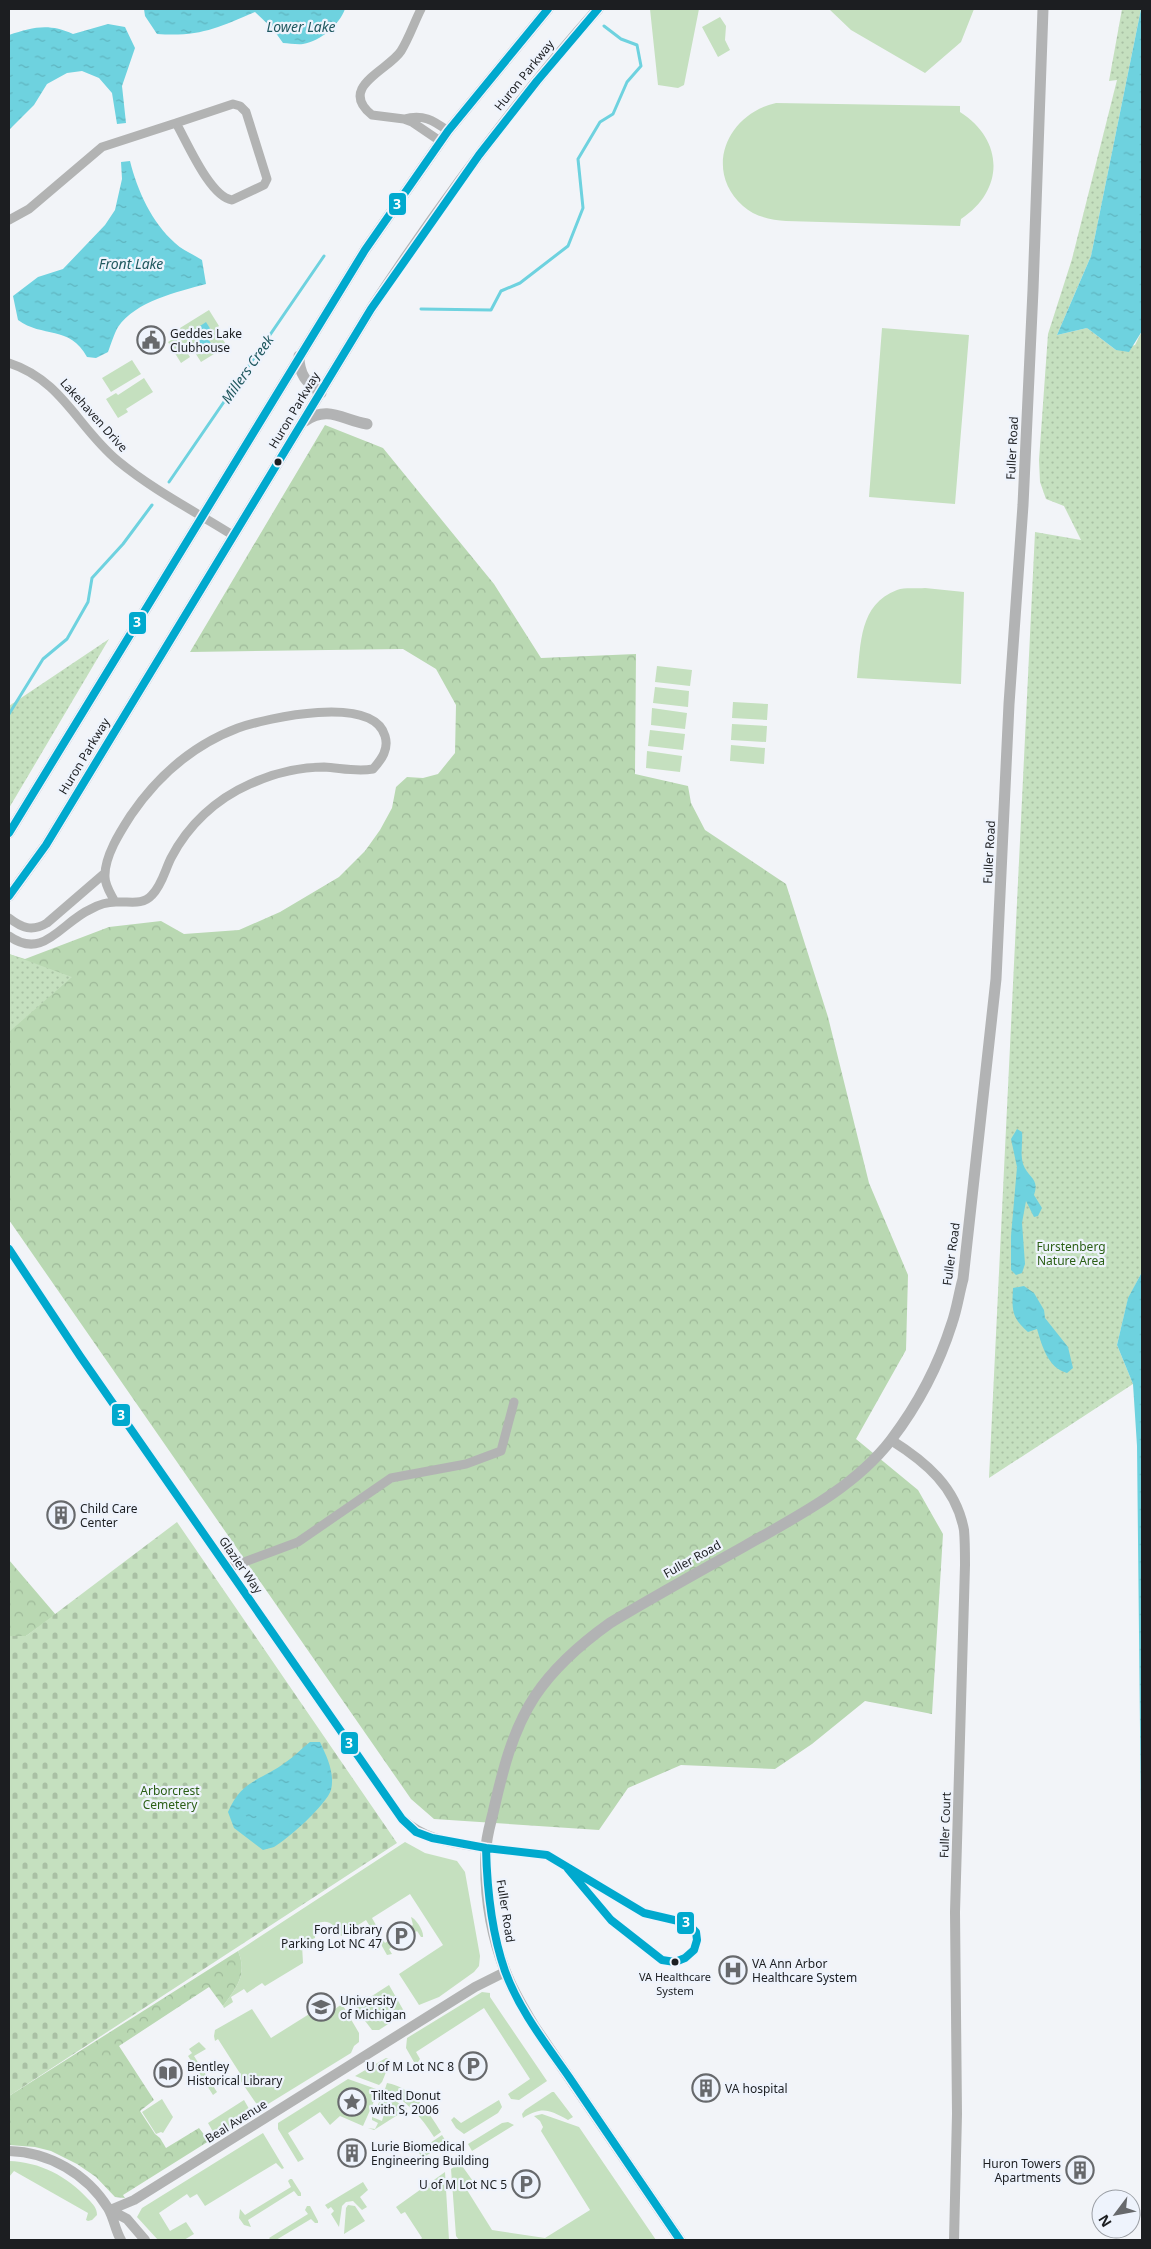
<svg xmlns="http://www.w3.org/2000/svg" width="1151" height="2249" font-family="'Noto Sans',sans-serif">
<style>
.green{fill:#c5e0bf}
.forest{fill:url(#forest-crowns)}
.cemetery{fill:url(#cemetery-stones)}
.park{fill:url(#park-dots)}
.water{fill:url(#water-ripples)}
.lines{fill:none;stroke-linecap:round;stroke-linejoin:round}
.stream{stroke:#6ed2df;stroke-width:3}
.minor{stroke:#b2b3b3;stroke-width:9}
.tertiary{stroke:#b2b3b3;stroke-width:10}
.secondary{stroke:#b2b3b4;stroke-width:11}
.bus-1-casing{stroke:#eef3fc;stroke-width:11}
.bus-1{stroke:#00a9ce;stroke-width:8}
.bus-dot{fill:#1c1e21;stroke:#eef3fc;stroke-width:2}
.labels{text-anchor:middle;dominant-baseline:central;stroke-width:4.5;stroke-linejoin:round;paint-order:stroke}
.bus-label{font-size:11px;fill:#1c1e21;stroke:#eef3fc}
.street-label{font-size:12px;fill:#1c1e21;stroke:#eef3fc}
.poi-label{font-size:12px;fill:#1c1e21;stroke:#eef3fc;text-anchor:start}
.park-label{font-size:12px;fill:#2b5f15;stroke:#eef3fc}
.water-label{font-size:14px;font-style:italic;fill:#1f575e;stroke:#eef3fc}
.line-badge{stroke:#eef3fc;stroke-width:2}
.badge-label{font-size:14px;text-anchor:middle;font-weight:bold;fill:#fff}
</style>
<defs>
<pattern id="forest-crowns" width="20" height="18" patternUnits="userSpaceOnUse" patternTransform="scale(1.25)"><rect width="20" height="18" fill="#b9d8b2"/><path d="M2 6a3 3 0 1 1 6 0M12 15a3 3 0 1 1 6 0" fill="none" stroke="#9eb999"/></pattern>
<pattern id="cemetery-stones" width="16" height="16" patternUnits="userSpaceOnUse" patternTransform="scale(1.25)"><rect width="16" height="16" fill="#c5e0bf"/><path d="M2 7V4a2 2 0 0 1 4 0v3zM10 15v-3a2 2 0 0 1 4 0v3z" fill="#a9c0a4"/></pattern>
<pattern id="park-dots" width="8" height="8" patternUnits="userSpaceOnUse" patternTransform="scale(1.25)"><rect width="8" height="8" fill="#c5e0bf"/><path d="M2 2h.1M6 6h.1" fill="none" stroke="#a9c0a4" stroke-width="1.8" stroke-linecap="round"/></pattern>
<pattern id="water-ripples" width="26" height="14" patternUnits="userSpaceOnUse" patternTransform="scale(1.25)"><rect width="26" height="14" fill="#6ed2df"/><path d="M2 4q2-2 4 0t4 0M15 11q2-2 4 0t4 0" fill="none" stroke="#5fb4bf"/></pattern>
</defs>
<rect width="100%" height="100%" fill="#f2f4f8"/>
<!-- green -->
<path class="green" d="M650 9H699L684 85 678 88 658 85Z
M829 9H974L961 42 925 73 851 30Z
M720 17 726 26 725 40 730 50 718 57 702 27Z
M776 103 960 106V112C1004 140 1005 190 961 219L960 226 786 221C772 220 755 217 743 206 703 170 727 114 776 103Z
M209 310 219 326 216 329 227 346 201 362 194 351 188 354 190 357 181 363 168 342 183 333 180 328Z
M882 328 969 335 955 504 869 497Z
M132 360 141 374 111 392 102 378Z
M144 378 153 392 126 409 128 412 118 418 106 399 116 393 118 395Z
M925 588 964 592 961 684 857 678C861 644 859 604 897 590 905 587 917 589 925 588Z
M657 666 692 670 690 686 655 682Z
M655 687 689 691 688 707 653 703Z
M733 702 768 704 767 720 732 718Z
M652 708 687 713 685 729 651 725Z
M732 724 767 726 766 742 731 740Z
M650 730 685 734 683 750 648 746Z
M731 745 765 748 764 764 730 761Z
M647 751 682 756 680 772 646 768Z
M405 1842 425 1853 457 1861 465 1872 480 1956 479 1966 474 1972 439 1997 419 2005 399 1974 443 1945 410 1894 372 1918 376 1925 374 1928H371L366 1920 341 1936C334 1925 329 1918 316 1924L314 1928 315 1938 302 1945 303 1963 265 1986 262 1983 247 1993 244 1989 231 1997 233 2002 224 2008 223 2006C236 1988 248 1975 238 1951Z
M411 1917C416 1919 424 1931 423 1937H421L417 1931 389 1949 392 1954 387 1955 378 1939 379 1937H381L385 1943 413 1925Z
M389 1985 405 2013 379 2030H372L356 2009 358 2005Z
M482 1992 490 1993V1997L547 2081 519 2100 511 2099 508 2094 530 2079 484 2008 416 2052 420 2059 418 2062H414L406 2048 407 2038Z
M330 2001 335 2009 342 2004 359 2033V2042L354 2046 351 2053 260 2109 238 2077 241 2075 218 2039 215 2041 214 2036 215 2030 252 2009 271 2038Z
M199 2042 206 2049 194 2056 217 2092 213 2095 188 2056 192 2053 189 2049Z
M386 2058 391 2060 382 2082 379 2085 355 2076Z
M348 2079 379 2090 363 2126 340 2116 330 2125 320 2112 288 2133 304 2159 298 2162 278 2129V2123Z
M387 2083C412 2087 429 2112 441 2132L434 2137C421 2116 406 2101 385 2089Z
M383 2092 407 2109 374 2130 368 2128 375 2129 378 2123 372 2120V2117L382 2121 384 2114 376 2110Z
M552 2092H554L573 2117 568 2120C549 2110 543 2106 523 2118L522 2114 525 2110Z
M162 2099 173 2117 163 2133 161 2132 156 2134 142 2112Z
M244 2100 252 2114 216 2137 208 2123Z
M499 2100 502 2107 498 2113 464 2134 456 2128 451 2120 454 2117 461 2123Z
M542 2114 579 2127 656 2240H459L456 2236 451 2169 460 2163 475 2184 467 2190 492 2230 545 2238 590 2210 541 2131 543 2127 540 2121 534 2116Z
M508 2122 514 2125 472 2151 468 2144 502 2123Z
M263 2133 284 2168 282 2169 276 2163 205 2206 197 2194 190 2198 187 2194 159 2213 170 2231 186 2222 194 2234 184 2240H158L137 2217 142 2208Z
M442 2135 447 2143 422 2158 418 2151Z
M9 2161C40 2162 67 2176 88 2199 93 2204 97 2208 97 2215L92 2220 88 2221 86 2220 88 2213 14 2171 9 2177Z
M445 2172 449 2240H420L422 2238 405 2212 401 2214 396 2207Z
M290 2179H292L301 2193V2196H298L294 2191 248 2220 251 2227 244 2225 239 2218 240 2209 245 2215 291 2187 288 2181Z
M363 2182 368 2190 360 2197 367 2207 362 2210 353 2201 346 2202 342 2206 339 2227 331 2214 334 2211 331 2207 328 2209 325 2205Z
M348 2205 355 2206 365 2221 344 2234 346 2208Z
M307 2206H310L318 2221V2223H315L311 2219 276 2240H271L269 2238 308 2214 305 2210Z"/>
<!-- forest -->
<path class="forest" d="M325 425 383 448 494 584 541 658 636 654 635 774 688 786 691 803 705 830 786 884 828 1017 869 1183 908 1275 906 1350 856 1439 918 1490 943 1534 932 1714 865 1701 812 1744 775 1769 681 1765 628 1788 599 1830 434 1819 411 1799 9 1220V954L25 959 109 927 161 921 184 934 239 930 280 912 339 877 365 851 380 830 392 808 396 787 407 777 423 778 438 774 455 753 456 705 436 669 403 649 190 652Z
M9 1560 56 1615 26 1636H9Z
M238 1951C248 1975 236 1988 223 2006L209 1987 119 2046 154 2100 140 2111 155 2134 160 2138 166 2148 199 2128 209 2141 123 2195 125 2198 115 2197 96 2177 77 2164 51 2151 35 2147 9 2145V2096Z"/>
<!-- cemetery -->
<path class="cemetery" d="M177 1522 397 1843 9 2096V1636H26Z"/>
<!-- park -->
<path class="park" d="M1122 9H1141L1091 256 1057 335 1087 328 1116 350 1135 345 1142 331V1272L1128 1299 1117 1345 1133 1384 989 1478 1035 532 1081 540 1064 506 1046 499 1040 482 1039 460 1048 334 1072 259 1117 80 1109 81Z
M109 639 15 798 9 808V706Z
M9 954 72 977 9 1032Z"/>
<!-- water -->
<path class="water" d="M144 9H345C339 25 321 41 303 44 297 45 289 43 283 43L273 29 255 12C217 28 200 37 157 34L145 16Z
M1141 9 1142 331 1129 352 1116 350 1087 328 1057 335 1091 256Z
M108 24 125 27 135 48 122 86 126 123 117 124 112 93 99 78 82 71 67 73 47 84 34 105 9 130V35C33 27 49 23 73 34Z
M130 161C137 190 152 223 175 243 182 250 193 254 202 260L206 284C177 292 136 301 118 327 114 334 111 344 108 352L96 358 87 357C70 325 42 338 18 320L13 296 38 277 63 269 105 225 115 210 122 179 121 162Z
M206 322 211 330 205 334 212 345 203 351 191 332Z
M1017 1129 1022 1132C1023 1142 1020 1153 1023 1164 1028 1178 1040 1178 1034 1195L1042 1208 1038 1216 1034 1217 1026 1201 1022 1223 1025 1264 1022 1273 1016 1275 1011 1270V1236L1017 1167 1011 1139Z
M1142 1272V1917L1137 1446 1133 1384 1117 1345 1128 1298Z
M1024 1286 1034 1293 1044 1310 1045 1318 1068 1347 1073 1368 1067 1373C1048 1368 1042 1346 1037 1329L1028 1332C1011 1317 1012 1310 1013 1288Z
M310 1742H320C327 1757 335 1773 331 1790 327 1804 287 1840 274 1847 271 1848 266 1849 263 1850L234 1828 228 1812C242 1779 261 1781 286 1762 295 1756 302 1748 310 1742Z"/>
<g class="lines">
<!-- stream -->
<path class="stream" d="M421 309 491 310 501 291 520 283 568 246 583 208 578 159 600 122 613 114 627 82 641 66 637 45 621 39 604 26
M169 482 324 256
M9 714 43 659 67 639 88 602 92 578 123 544 152 505"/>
<!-- minor -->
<path class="minor" d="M233 104 240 106 246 112 267 179 264 185 232 200C210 197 187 142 176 123Z
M404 119 372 115C337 87 389 70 401 51 409 38 414 23 421 9
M440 141 412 122 404 119C423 114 433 120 448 131
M9 220 29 209 102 147 176 123
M9 363C62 380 78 428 118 461 153 490 196 512 234 536
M9 918C22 928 32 932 47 923L105 873
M9 936C44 961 61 922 91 909 98 905 108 902 116 902 129 901 142 906 152 895 162 885 165 870 171 858 188 825 216 799 250 784 272 774 299 767 324 767 341 768 356 772 373 769 382 759 389 749 385 736 373 694 267 718 238 728 193 745 157 777 131 815 120 832 104 857 105 877 105 886 111 894 115 902
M228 1568 298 1542 391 1478 466 1464 501 1451 514 1402"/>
<!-- tertiary -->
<path class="tertiary" d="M9 1249 80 1356 402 1819C427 1842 453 1842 486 1848
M891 1440C926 1462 956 1487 964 1530 965 1541 965 1553 965 1565L955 1912 957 2114 954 2240
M9 2151C49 2152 87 2174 108 2208 114 2218 115 2230 121 2240
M110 2210 134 2200 475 1987 505 1972
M110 2210 127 2219 145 2240"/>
<!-- secondary -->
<path class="secondary" d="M299 356C299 375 306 382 321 393
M305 421C328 405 343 420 367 424
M9 833 365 250 448 131 548 9
M9 896 46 845 371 309C441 203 514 103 598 9
M680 2240 534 2026C524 2009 513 1992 506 1973 491 1935 484 1891 486 1850 486 1838 490 1825 493 1813 502 1773 512 1731 535 1696 555 1666 582 1643 610 1623 655 1596 700 1571 745 1546 796 1517 854 1488 891 1440 917 1406 939 1364 952 1323 957 1309 959 1293 963 1279L996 979 1009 704 1023 505 1033 290 1043 9"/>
<!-- bus-1 casing -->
<g class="bus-1-casing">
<path id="bus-1" d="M9 833 365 250 448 131 548 9
M9 896 46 845 371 309 479 155 537 81 598 9
M9 1249 80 1356 402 1819 416 1832 432 1838 486 1848 547 1855 644 1913 687 1923 696 1932 697 1940 694 1950 685 1958 675 1962 662 1960 611 1920 568 1869
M486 1848C487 1890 491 1931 505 1971 519 2010 546 2044 569 2077 606 2132 643 2186 680 2240"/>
</g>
<!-- bus-1 -->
<use href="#bus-1" class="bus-1"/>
</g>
<!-- icons -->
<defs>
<g id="civic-ring" transform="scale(1.4375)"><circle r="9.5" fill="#eef3fc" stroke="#67696c" stroke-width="1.5"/><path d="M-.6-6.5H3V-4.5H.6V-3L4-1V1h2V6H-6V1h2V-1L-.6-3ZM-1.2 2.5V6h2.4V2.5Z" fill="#67696c"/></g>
<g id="building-ring" transform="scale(1.4375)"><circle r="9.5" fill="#eef3fc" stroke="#67696c" stroke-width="1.5"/><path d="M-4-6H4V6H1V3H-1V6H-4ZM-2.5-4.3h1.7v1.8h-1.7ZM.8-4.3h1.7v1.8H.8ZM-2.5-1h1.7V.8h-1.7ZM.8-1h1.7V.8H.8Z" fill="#67696c"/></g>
<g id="parking-ring" transform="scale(1.4375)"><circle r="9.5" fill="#eef3fc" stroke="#67696c" stroke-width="1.5"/><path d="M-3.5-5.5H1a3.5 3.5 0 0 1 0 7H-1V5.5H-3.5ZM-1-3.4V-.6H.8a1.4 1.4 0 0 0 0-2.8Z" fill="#67696c"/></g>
<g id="hospital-ring" transform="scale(1.4375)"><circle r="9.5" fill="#eef3fc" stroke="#67696c" stroke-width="1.5"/><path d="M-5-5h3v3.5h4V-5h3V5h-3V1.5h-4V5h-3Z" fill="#67696c"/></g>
<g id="university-ring" transform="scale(1.4375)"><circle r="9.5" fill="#eef3fc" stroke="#67696c" stroke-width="1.5"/><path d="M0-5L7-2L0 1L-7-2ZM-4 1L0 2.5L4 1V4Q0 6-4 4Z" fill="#67696c"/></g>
<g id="library-ring" transform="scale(1.4375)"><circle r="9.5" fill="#eef3fc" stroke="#67696c" stroke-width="1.5"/><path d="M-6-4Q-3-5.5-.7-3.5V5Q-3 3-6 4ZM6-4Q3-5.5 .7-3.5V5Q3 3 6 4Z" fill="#67696c"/></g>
<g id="sight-ring" transform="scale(1.4375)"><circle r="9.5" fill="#eef3fc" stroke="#67696c" stroke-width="1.5"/><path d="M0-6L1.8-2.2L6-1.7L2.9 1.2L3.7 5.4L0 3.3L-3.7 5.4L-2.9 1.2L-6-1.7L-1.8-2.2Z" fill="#67696c"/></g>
</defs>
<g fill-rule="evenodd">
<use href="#civic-ring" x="151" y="340"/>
<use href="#building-ring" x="61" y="1515"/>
<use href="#parking-ring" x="401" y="1936"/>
<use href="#hospital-ring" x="733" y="1970"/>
<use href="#university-ring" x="321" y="2007"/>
<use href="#parking-ring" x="473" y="2066"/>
<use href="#library-ring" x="168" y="2073"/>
<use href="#building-ring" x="706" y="2088"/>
<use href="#sight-ring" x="352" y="2102"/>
<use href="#building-ring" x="352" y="2153"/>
<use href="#building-ring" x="1080" y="2170"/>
<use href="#parking-ring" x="526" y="2184"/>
</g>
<!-- markers -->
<g class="bus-dot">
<circle cx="278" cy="462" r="4.5"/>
<circle cx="675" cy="1962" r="4.5"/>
</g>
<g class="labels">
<!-- bus labels -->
<g class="bus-label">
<text x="675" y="1976">VA Healthcare<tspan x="675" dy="14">System</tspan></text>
</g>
<!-- street labels -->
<g class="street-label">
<text transform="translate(524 75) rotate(-51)">Huron Parkway</text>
<text transform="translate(294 410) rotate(-59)">Huron Parkway</text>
<text transform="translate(94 415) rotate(48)">Lakehaven Drive</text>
<text transform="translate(1012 448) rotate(-87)">Fuller Road</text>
<text transform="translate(84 756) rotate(-59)">Huron Parkway</text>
<text transform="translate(989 852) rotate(-87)">Fuller Road</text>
<text transform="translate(951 1254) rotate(-82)">Fuller Road</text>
<text transform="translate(692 1559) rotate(-29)">Fuller Road</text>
<text transform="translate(241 1565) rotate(55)">Glazier Way</text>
<text transform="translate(945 1825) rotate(-88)">Fuller Court</text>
<text transform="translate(506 1911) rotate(81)">Fuller Road</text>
<text transform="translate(236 2121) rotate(-32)">Beal Avenue</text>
</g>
<!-- poi labels -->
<g class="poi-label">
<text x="170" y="333">Geddes Lake<tspan x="170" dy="14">Clubhouse</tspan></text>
<text x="80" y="1508">Child Care<tspan x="80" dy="14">Center</tspan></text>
<text x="382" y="1929" text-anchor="end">Ford Library<tspan x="382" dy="14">Parking Lot NC 47</tspan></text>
<text x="752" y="1963">VA Ann Arbor<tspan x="752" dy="14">Healthcare System</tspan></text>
<text x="340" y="2000">University<tspan x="340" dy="14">of Michigan</tspan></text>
<text x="187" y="2066">Bentley<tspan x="187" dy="14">Historical Library</tspan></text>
<text x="454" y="2066" text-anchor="end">U of M Lot NC 8</text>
<text x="725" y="2088">VA hospital</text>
<text x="371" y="2095">Tilted Donut<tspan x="371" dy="14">with S, 2006</tspan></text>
<text x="371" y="2146">Lurie Biomedical<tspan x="371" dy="14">Engineering Building</tspan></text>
<text x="1061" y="2163" text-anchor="end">Huron Towers<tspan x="1061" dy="14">Apartments</tspan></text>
<text x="507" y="2184" text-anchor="end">U of M Lot NC 5</text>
</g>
<!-- park labels -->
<g class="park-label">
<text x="1071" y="1246">Furstenberg<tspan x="1071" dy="14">Nature Area</tspan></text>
<text x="170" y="1790">Arborcrest<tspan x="170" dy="14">Cemetery</tspan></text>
</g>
<!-- water labels -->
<g class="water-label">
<text x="301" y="26">Lower Lake</text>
<text x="131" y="263">Front Lake</text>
<text transform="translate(247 369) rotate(-55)">Millers Creek</text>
</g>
</g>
<g class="line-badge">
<rect x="388" y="192" width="19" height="24" rx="5" fill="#00a9ce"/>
<rect x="128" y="611" width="19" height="24" rx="5" fill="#00a9ce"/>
<rect x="111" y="1403" width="20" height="24" rx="5" fill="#00a9ce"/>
<rect x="340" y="1731" width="19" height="24" rx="5" fill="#00a9ce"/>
<rect x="676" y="1911" width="19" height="24" rx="5" fill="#00a9ce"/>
</g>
<g class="badge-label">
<text x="397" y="209">3</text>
<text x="137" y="627">3</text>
<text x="121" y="1420">3</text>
<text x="349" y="1748">3</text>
<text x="686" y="1927">3</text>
</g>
<!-- border -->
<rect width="1151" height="2249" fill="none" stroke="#1c1e21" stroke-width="20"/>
<!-- north arrow -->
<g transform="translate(1116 2214) rotate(238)"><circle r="24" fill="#eef3fc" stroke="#9a9ea4"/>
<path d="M0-4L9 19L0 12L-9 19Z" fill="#67696c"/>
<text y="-8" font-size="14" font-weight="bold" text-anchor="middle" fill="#1c1e21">N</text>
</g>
</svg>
